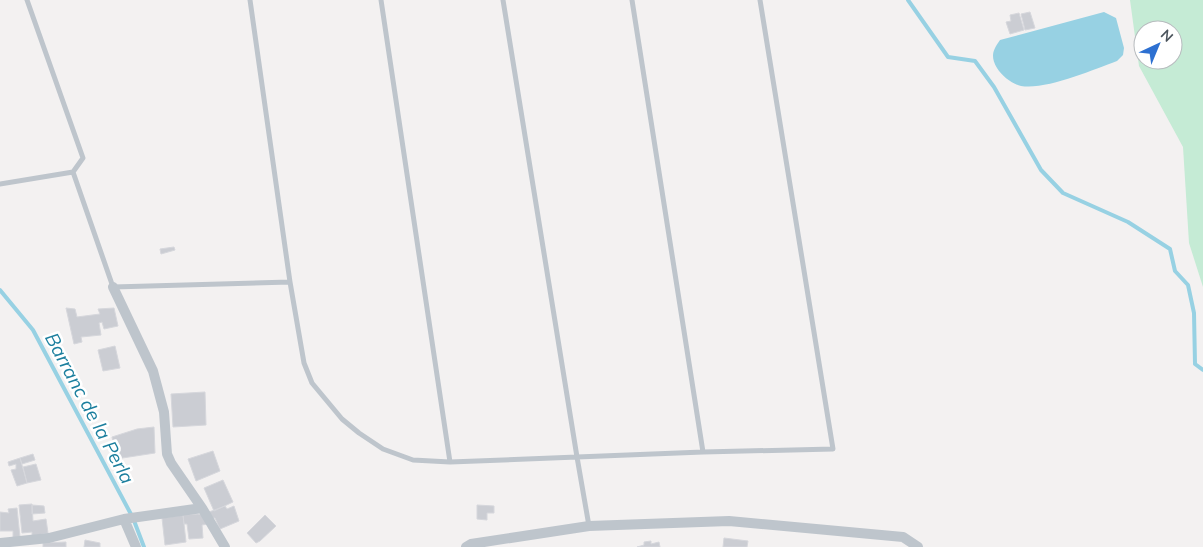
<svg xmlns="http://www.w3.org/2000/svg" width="1203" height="547" font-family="Mulish,sans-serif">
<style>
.green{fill:#c5ebd5;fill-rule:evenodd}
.water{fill:#97d1e3}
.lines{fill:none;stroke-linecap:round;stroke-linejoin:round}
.stream{stroke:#97d1e3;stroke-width:4}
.building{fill:#cbcdd3;stroke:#d6d7dc}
.lane{stroke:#bec5cc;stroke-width:5}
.street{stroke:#bec5cc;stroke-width:10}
.labels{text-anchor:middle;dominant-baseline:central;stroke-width:5;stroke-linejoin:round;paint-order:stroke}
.water-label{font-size:19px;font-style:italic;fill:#1c7f9e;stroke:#fff}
</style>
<rect width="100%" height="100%" fill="#f3f1f1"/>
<!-- green -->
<path class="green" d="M1130 0H1203V287L1189 243 1183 147 1139 66ZM1143 30H1173V60H1143Z"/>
<!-- water -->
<path class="water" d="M1104 12 1116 18 1124 48 1123 55 1117 61C1092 70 1047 90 1021 86 1012 84 1002 76 997 68 990 56 993 50 1000 40Z"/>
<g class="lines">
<!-- stream -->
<path class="stream" d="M908 0 948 57 975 61 994 87 1041 170 1063 193 1128 222 1170 249 1175 271 1188 285 1194 313 1195 364 1203 370
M0 290 33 330 133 518 144 547"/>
</g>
<!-- building -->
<path class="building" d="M1030 12 1035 28 1025 30 1021 14Z
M1019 13 1024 30 1010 34 1006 22 1011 21 1010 15Z
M174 247 175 250 161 254 160 249Z
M66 308 75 309 77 317 100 314 98 309 114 308 118 326 104 329 102 322 99 323 101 335 81 337 82 342 74 344Z
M115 346 120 368 103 371 98 350Z
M205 392 206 425 173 427 171 394Z
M154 427 155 453 116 459 112 437 137 429Z
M213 451 220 471 196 481 188 459Z
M33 454 35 460 22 464 20 458Z
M20 458 27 483 17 486 11 470 16 469V464L9 466 8 462Z
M36 464 41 480 27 483 23 467Z
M223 480 233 502 214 511 204 488Z
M32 504 33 521 46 519 48 533 32 536V532L22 533 19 505Z
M32 505 44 506 45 513 32 514Z
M477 505 494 506V513H487V520L477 519Z
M225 506 227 509 234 506 239 521 220 529 215 518H213L209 512Z
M17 508 20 537 13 538V531H0V512L9 513 8 509Z
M198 514 202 515 208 524 202 525 203 538 189 539 187 524H184L183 515Z
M183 515 186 542 165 545 162 518Z
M265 515 276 526 260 541 256 543 247 533Z
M724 538 748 541 747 547H723Z
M85 540 100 543V547H84Z
M651 541V544L659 542 660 547H637L644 545V542Z
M66 542V547H43V543Z"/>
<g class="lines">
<!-- lane -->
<path class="lane" d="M27 0 83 158 73 172
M250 0 290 282
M381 0 450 462
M503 0 577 457 703 452 632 0
M0 184 73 172 113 287 290 282 304 363 312 383 342 419 359 433 383 449 413 460 450 462 577 457 589 526
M703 452 833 449 760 0"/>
<!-- street -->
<path class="street" d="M113 287 153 371 164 412 167 454 171 463 202 508 225 547
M124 519 136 547
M0 543 49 538 124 519 202 508
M466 547 471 544 589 526 729 521 903 537 918 547"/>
</g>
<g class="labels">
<!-- water labels -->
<g class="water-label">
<text transform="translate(90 408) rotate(62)">Barranc de la Perla</text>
</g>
</g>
<!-- north arrow -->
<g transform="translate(1158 45) rotate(44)"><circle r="24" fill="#ffffff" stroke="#b7bbbe"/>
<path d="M0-4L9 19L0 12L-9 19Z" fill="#2d70d1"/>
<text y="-8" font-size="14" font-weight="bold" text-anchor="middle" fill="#4b545c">N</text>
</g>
</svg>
